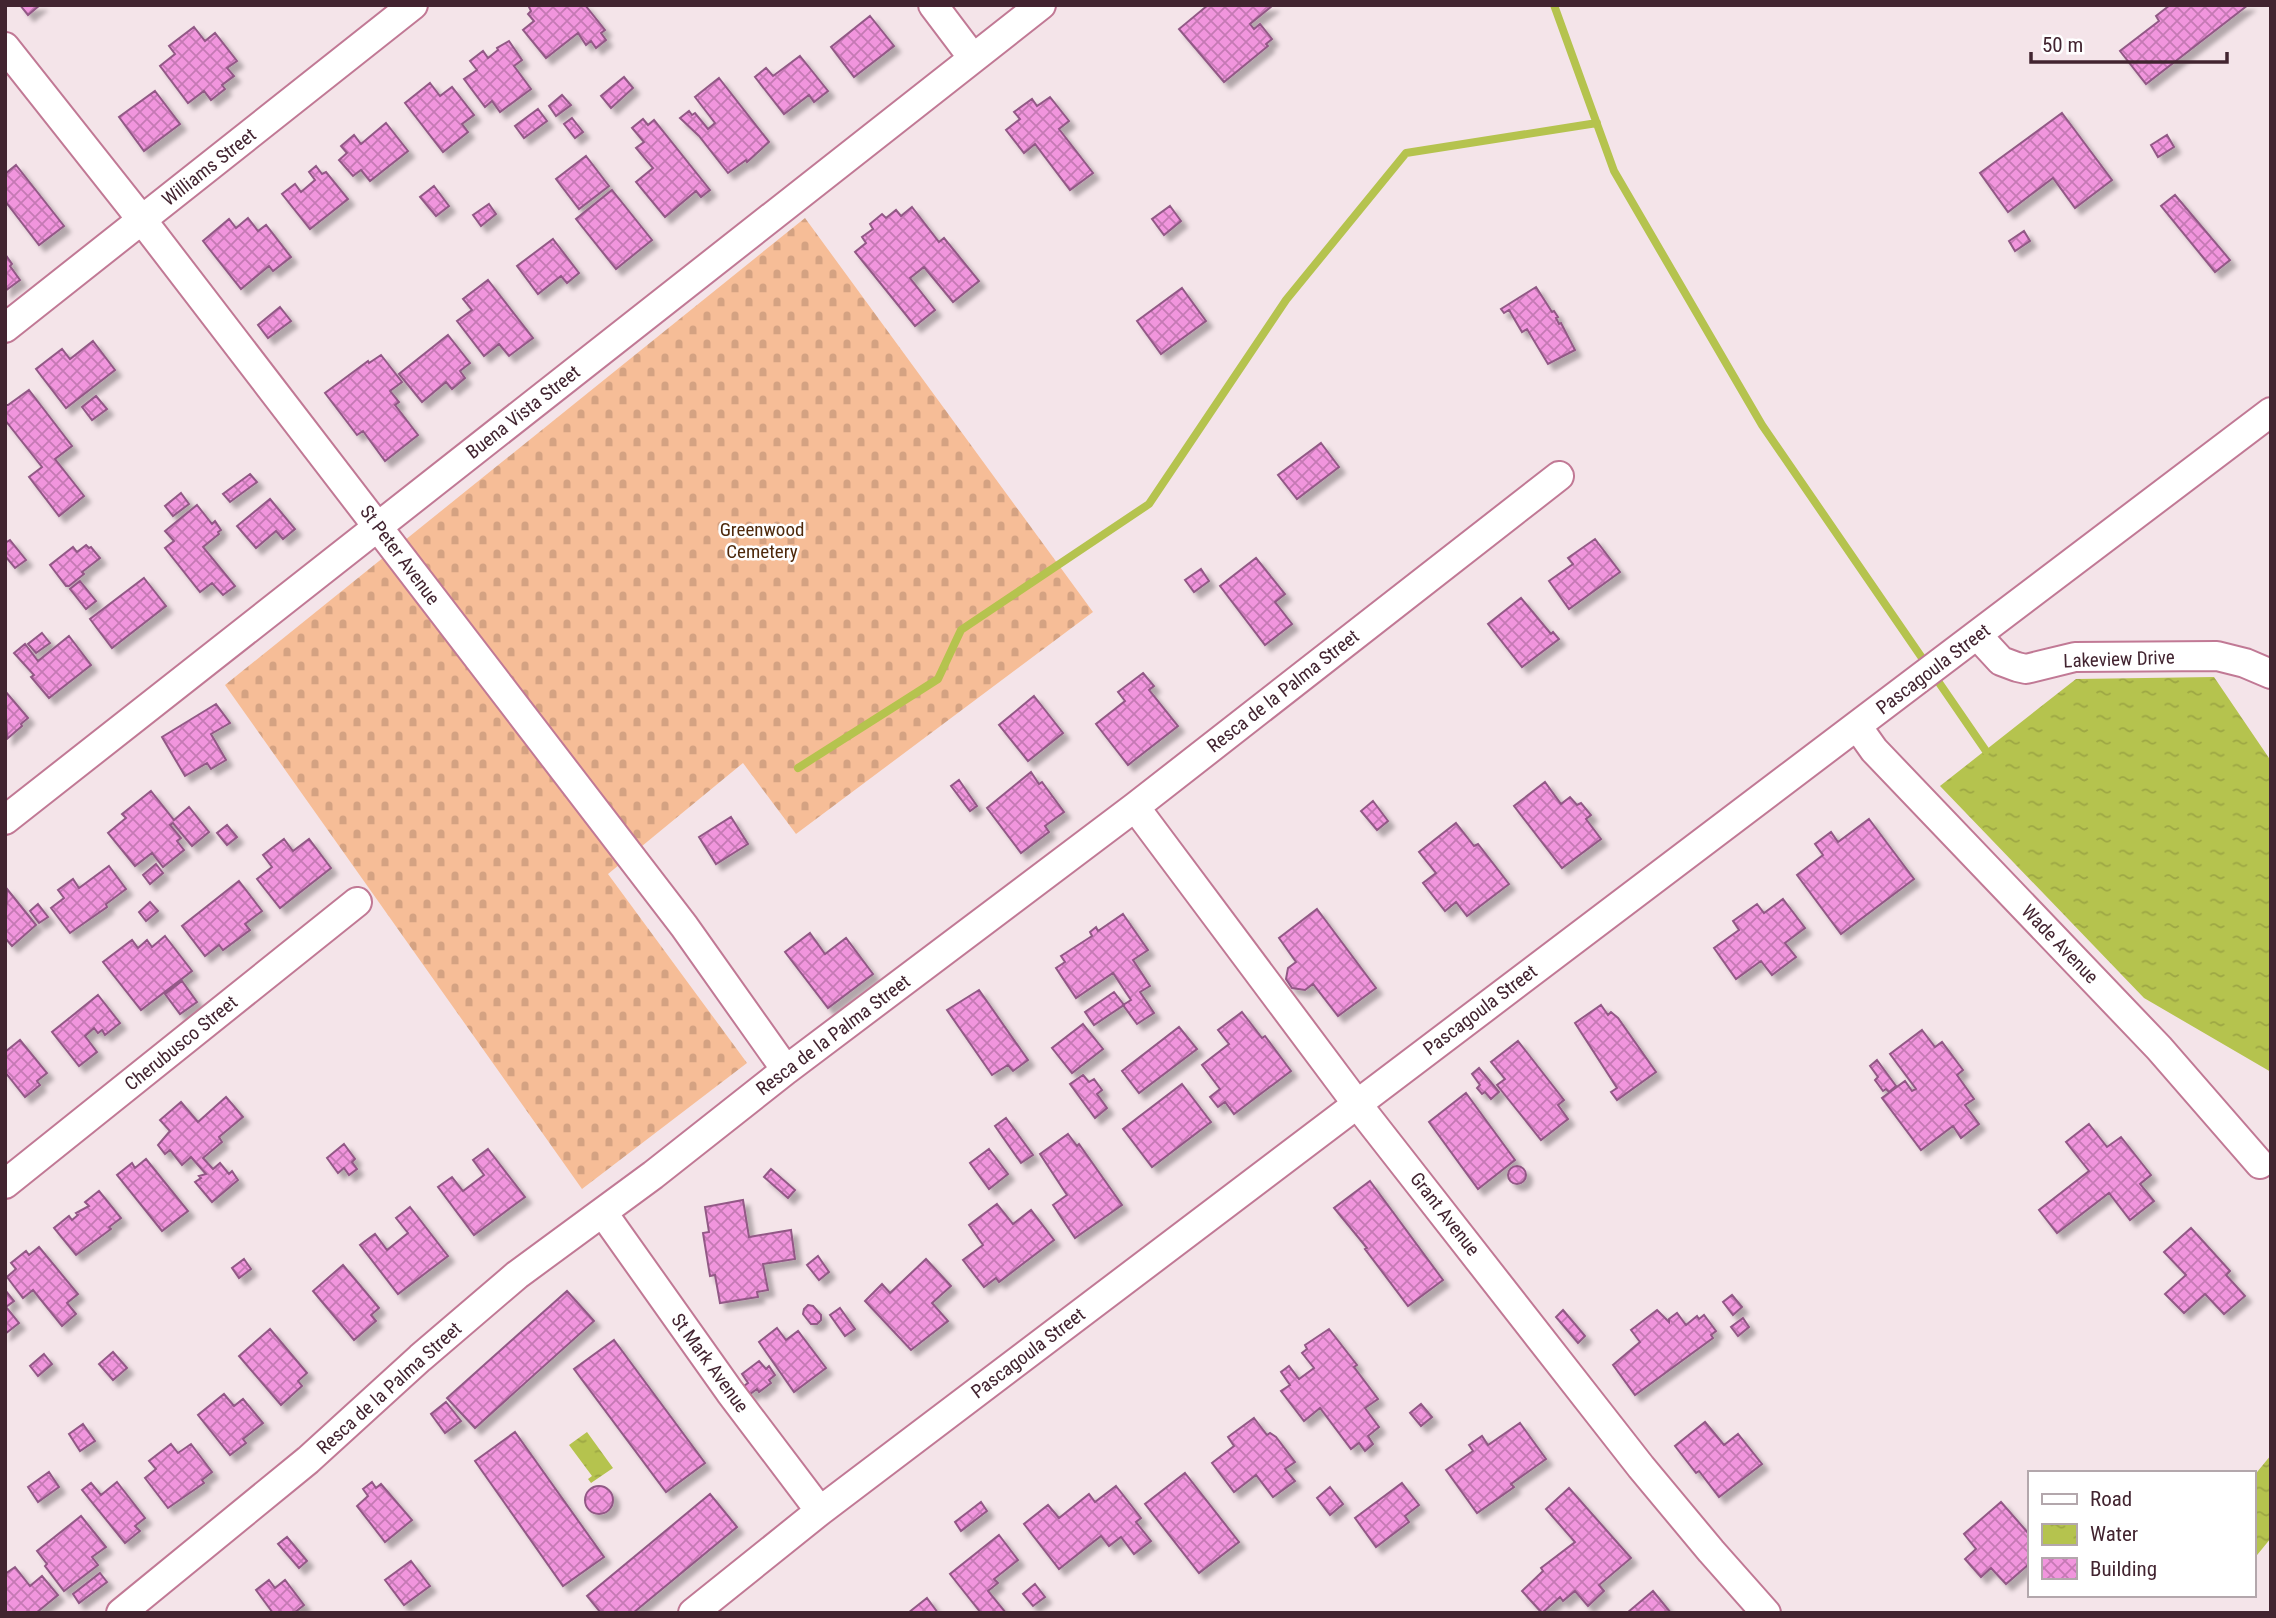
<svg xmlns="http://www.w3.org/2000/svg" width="2276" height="1618" font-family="'Roboto Condensed',sans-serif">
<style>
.cemetery{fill:url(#cemetery-stones)}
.water{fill:url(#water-ripples)}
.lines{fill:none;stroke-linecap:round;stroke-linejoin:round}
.stream{stroke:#b5c34e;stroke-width:8}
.building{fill:url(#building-cross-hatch);stroke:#925986;stroke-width:2;filter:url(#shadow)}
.minor-casing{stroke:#c17995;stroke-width:32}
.minor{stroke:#fff;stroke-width:28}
.labels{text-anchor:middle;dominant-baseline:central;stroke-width:5;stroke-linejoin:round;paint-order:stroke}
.street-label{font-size:19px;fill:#422430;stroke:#fff}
.park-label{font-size:19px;fill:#4e290b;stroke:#fff}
</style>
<defs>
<pattern id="cemetery-stones" width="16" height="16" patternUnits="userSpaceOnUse" patternTransform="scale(1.75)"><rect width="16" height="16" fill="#f6bd97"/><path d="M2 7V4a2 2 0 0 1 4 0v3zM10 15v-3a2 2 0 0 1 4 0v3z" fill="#d4a282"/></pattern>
<pattern id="water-ripples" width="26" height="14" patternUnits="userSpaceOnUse" patternTransform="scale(1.75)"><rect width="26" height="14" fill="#b5c34e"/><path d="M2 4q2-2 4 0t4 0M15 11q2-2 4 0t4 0" fill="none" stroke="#9da744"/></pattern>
<pattern id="building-cross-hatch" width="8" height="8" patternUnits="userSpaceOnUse" patternTransform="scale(1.75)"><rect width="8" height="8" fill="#f195dd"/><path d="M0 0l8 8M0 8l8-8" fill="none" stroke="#c579b4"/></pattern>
<filter id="shadow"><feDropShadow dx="6" dy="6" stdDeviation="2" flood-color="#0004"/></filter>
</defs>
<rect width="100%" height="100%" fill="#f4e4e9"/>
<!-- cemetery -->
<path class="cemetery" d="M805 218 1093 612 796 834 743 763 608 874 747 1063 582 1189 225 685Z"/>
<!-- water -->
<path class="water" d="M2214 677 2271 761V1072L2144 998 1940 786 2076 679Z
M587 1432 613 1468 591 1483 588 1479 592 1476 569 1445Z
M2271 1455V1538L2253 1560V1477Z"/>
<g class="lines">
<!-- stream -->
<path class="stream" d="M1554 5 1614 171 1762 425 1986 751
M798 768 938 679 961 630 1149 504 1286 300 1406 153 1597 123"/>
</g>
<!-- building -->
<path class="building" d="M20 5H40L28 15Z
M531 5H585L605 30 601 33 606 40 596 48 591 41 586 45 578 33 546 58 523 30 534 21 528 14 531 11 529 7Z
M1208 5 1272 6 1250 24 1254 29 1260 24 1272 39 1266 44 1268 46 1224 82 1179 29Z
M2170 5H2248L2146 84 2120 51 2159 21 2156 16Z
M870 16 894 46 854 77 831 47Z
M194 27 205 41 215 33 237 61 227 68 234 76 222 85 225 89 211 100 204 91 188 103 160 66 175 54 169 46Z
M509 41 522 60 514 66 531 89 500 112 492 101 485 107 464 79 477 70 470 61 483 51 488 58 498 50 497 48Z
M800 56 828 91 814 102 809 95 784 114 755 77 766 68 773 76Z
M624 77 633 88 611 108 601 96Z
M719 78 769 142 747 162 746 160 728 173 699 136 680 118 689 111 692 115 695 113 708 129 715 123 695 97Z
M430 83 440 96 452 87 474 115 462 124 468 132 443 152 405 103Z
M155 91 180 124 144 151 119 117Z
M562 95 571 105 556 116 549 106Z
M1050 97 1069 121 1059 129 1093 173 1070 190 1035 144 1024 153 1006 130 1020 119 1014 112 1032 99 1037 106Z
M538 109 547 121 524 138 515 126Z
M2062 113 2112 180 2075 208 2053 178 2008 212 1980 173Z
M572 118 583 132 575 138 564 124Z
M643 119 648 125 654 120 710 190 701 197 696 191 665 217 636 182 653 168 636 148 644 142 632 128Z
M386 123 408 151 370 181 361 170 353 176 339 160 347 153 341 146 354 135 361 144Z
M2167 135 2174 147 2158 157 2151 145Z
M586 156 609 186 579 209 556 179Z
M16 165 64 226 39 245 5 201V174Z
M316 166 322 174 326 172 348 199 310 229 282 194 295 184 301 192 315 180 309 172Z
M434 186 449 206 436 216 420 197Z
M612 190 652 240 616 269 576 219Z
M2175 195 2230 260 2215 272 2161 206Z
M489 204 496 214 481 226 473 215Z
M1170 206 1181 221 1164 235 1152 219Z
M912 207 939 242 944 238 979 281 953 302 924 267 910 278 935 310 915 326 855 252 866 243 862 237 873 229 870 224 882 214 886 218 896 210 901 216Z
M248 218 258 231 266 225 291 257 273 271 269 266 241 289 203 241 229 219 236 228Z
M2024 231 2030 241 2015 251 2009 241Z
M553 239 579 273 567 283 561 276 538 294 517 266Z
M5 254 12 264 10 266 20 280 5 291Z
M488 280 533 338 509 356 499 344 484 356 457 321 472 310 463 299Z
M1536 287 1552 312 1554 311 1558 317 1556 318 1559 324 1561 323 1575 350 1548 364 1527 329 1522 332 1509 310 1504 313 1501 309Z
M1182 288 1206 321 1161 354 1137 321Z
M280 307 291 321 268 338 258 325Z
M448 335 470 363 460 371 465 378 452 389 446 382 422 402 399 374Z
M93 341 115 370 66 408 36 369 62 349 70 359Z
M381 355 402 382 390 391 399 402 395 405 418 435 385 461 363 431 357 435 325 393 368 361 369 363Z
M29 390 72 446 55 459 84 496 59 516 29 477 42 467 5 420V405H8Z
M96 396 107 409 92 420 82 407Z
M1321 443 1339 467 1297 499 1278 475Z
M250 474 257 482 230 502 223 494Z
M181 493 189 504 173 516 165 506Z
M270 499 295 529 283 539 276 531 256 548 237 526Z
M197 505 212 524 215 521 221 530 218 532 219 534 203 547 235 586 223 595 212 583 200 592 165 548 174 541 165 531Z
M1595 539 1620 572 1569 609 1549 581 1573 564 1568 558Z
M10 540 26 560 15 568 5 556V543Z
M86 545 89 548 91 547 100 558 82 572 84 574 69 586H66L50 565 73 547 77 552Z
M1256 558 1285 594 1275 602 1292 624 1265 645 1220 586Z
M1201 569 1209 581 1194 592 1185 580Z
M144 578 166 606 112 648 90 619Z
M80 581 96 601 86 609 70 589Z
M1521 598 1551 634 1553 632 1559 639 1522 667 1488 624Z
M42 633 50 643 36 653 28 644Z
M69 636 91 665 49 698 31 677 34 675 14 653 25 644 38 661Z
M1143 673 1154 686 1149 690 1178 726 1128 765 1096 724 1125 701 1118 692Z
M5 691 28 718 21 724 22 726 7 739Z
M1034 696 1063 733 1028 761 999 725Z
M216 704 230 723 211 734 226 760 211 769 207 763 185 776 162 737Z
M1031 772 1039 784 1042 782 1064 812 1045 826 1049 832 1021 853 987 808Z
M959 780 977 806 970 811 951 786Z
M1545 782 1561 804 1570 797 1577 805 1581 803 1591 815 1586 819 1601 839 1562 868 1514 806Z
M151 791 174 820 189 807 209 832 192 846 173 823 170 825 181 838 177 841 184 850 163 867 152 853 135 866 108 833 126 818 122 814Z
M1373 801 1388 821 1377 830 1361 811Z
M731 817 748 844 716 864 699 837Z
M1869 819 1914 879 1841 934 1797 875 1823 855 1815 844 1831 832 1838 842Z
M1456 823 1474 846 1478 844 1509 884 1467 916 1456 902 1445 911 1423 883 1436 873 1419 852Z
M227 825 237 837 227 845 217 833Z
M284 839 293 851 309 839 331 868 280 908 257 879 272 867 263 855Z
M156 864 163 873 150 884 143 875Z
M109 866 126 889 106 904 107 907 70 933 51 908 64 898 58 890 73 879 79 888Z
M239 881 262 911 245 924 250 930 223 950 219 945 205 956 182 926Z
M7 889 36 925 12 946 5 938Z
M1783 899 1805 928 1785 943 1796 957 1772 975 1761 961 1736 979 1714 948 1739 930 1733 921 1757 904 1764 913Z
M150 902 158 911 146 921 139 912Z
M38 904 48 917 39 923 30 911Z
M1317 909 1376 988 1338 1016 1313 984 1305 990 1292 988 1286 979 1288 968 1296 962 1279 938Z
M1123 914 1148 950 1133 960 1150 986 1140 992 1154 1013 1137 1024 1123 1005 1131 1000 1113 973 1076 998 1056 968 1065 962 1061 956 1092 936 1090 932 1096 927 1098 931Z
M810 933 825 954 846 938 873 974 828 1008 785 952Z
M165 936 192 971 141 1010 103 962 132 940 138 948 147 940 152 947Z
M182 981 197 1002 180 1014 165 994Z
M979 990 1028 1060 1013 1071 1008 1065 992 1075 947 1010Z
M1114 992 1124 1005 1094 1025 1085 1012Z
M98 995 120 1023 105 1035 102 1030 98 1033 94 1028 85 1036 97 1052 79 1066 52 1032Z
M1601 1005 1608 1015 1611 1012 1618 1018 1656 1072 1617 1100 1611 1092 1617 1088 1575 1023Z
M1242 1012 1262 1038 1265 1036 1291 1071 1234 1114 1225 1102 1218 1107 1210 1097 1220 1089 1202 1065 1229 1044 1218 1030Z
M1083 1024 1103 1049 1072 1073 1052 1048Z
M1179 1027 1197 1049 1139 1093 1122 1071Z
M1922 1030 1935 1047 1942 1042 1963 1070 1957 1075 1974 1099 1965 1105 1979 1124 1961 1138 1953 1126 1921 1150 1882 1098 1905 1081 1912 1091 1916 1089 1890 1054Z
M20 1040 47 1073 37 1081 40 1085 25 1097 5 1072V1052Z
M1518 1041 1564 1100 1558 1105 1568 1119 1541 1140 1497 1085 1505 1079 1491 1062Z
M1877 1060 1896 1086 1889 1092 1886 1089 1883 1091 1875 1080 1878 1077 1870 1066Z
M1479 1068 1499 1092 1491 1099 1485 1092 1482 1094 1477 1088 1480 1085 1472 1074Z
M1083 1075 1089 1082 1094 1079 1102 1090 1097 1094 1107 1108 1095 1118 1070 1084Z
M1182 1084 1211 1122 1152 1167 1123 1129Z
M1466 1093 1515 1160 1478 1189 1429 1122Z
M226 1097 243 1117 219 1137 222 1142 203 1158 213 1169 220 1163 229 1174 232 1171 238 1180 212 1202 195 1182 201 1178 199 1176 206 1174 191 1157 182 1165 170 1150 165 1154 158 1145 170 1131 160 1120 181 1102 198 1122Z
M1006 1118 1033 1155 1021 1163 995 1126Z
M2089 1124 2107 1147 2121 1137 2151 1175 2140 1184 2154 1201 2130 1220 2109 1193 2057 1233 2039 1210 2089 1171 2066 1142Z
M1068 1134 1077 1146 1079 1144 1122 1205 1075 1238 1053 1205 1067 1195 1040 1154Z
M344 1144 355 1159 352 1162 357 1169 349 1175 344 1168 338 1173 327 1158Z
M488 1149 525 1197 474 1235 438 1187 452 1177 463 1191 484 1175 473 1160Z
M989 1149 1008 1174 989 1189 970 1163Z
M146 1159 188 1211 162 1231 117 1175 132 1163 135 1168Z
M1508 1175a9 9 0 1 1 18 0a9 9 0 1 1-18 0Z
M771 1169 795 1190 788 1198 764 1177Z
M1370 1181 1443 1280 1408 1306 1365 1249 1367 1248 1334 1208Z
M99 1191 121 1218 109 1227 111 1229 76 1255 54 1228 69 1216 72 1220 78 1215 76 1213 89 1206 85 1202Z
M743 1200 749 1237 791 1230 795 1259 763 1264 768 1290 757 1292 758 1297 720 1303 715 1275 710 1276 703 1233 709 1232 705 1207Z
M997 1204 1013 1224 1031 1210 1054 1240 999 1282 996 1278 984 1287 963 1260 983 1245 969 1225Z
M410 1207 448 1256 398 1294 360 1245 375 1234 387 1250 408 1233 396 1218Z
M2191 1228 2230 1271 2226 1275 2245 1296 2224 1314 2205 1294 2184 1313 2165 1294 2186 1275 2164 1252Z
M39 1247 78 1294 67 1303 76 1314 62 1326 33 1290 23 1298 7 1277 16 1269 11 1263 26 1251 29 1255Z
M818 1256 829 1272 819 1280 807 1265Z
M244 1259 251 1269 239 1278 232 1268Z
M926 1259 951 1286 932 1303 948 1321 911 1350 865 1301 882 1284 890 1293Z
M343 1265 379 1308 371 1315 376 1321 354 1340 313 1291Z
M5 1290 14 1301 6 1307 19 1323 5 1334Z
M567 1291 594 1321 475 1428 447 1398Z
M1732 1295 1742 1307 1733 1315 1723 1302Z
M808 1305 813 1306 821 1315V1320L817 1324H811L803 1314 804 1309Z
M840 1308 855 1329 845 1336 830 1315Z
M1563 1310 1585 1336 1578 1343 1556 1317Z
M1657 1310 1669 1322V1319L1677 1313 1686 1325 1697 1316 1699 1319 1704 1315 1716 1331 1711 1335 1713 1338 1635 1395 1613 1365 1640 1342 1631 1330Z
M1743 1318 1749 1327 1738 1336 1731 1327Z
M777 1328 786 1340 798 1331 826 1368 794 1392 759 1342Z
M270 1329 307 1373 298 1381 302 1386 281 1405 239 1356Z
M1329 1329 1357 1365 1354 1367 1378 1399 1365 1408 1379 1427 1368 1436 1373 1444 1365 1451 1359 1443 1351 1449 1320 1408 1304 1421 1281 1391 1290 1385 1281 1372 1289 1366 1299 1379 1314 1368 1302 1353 1307 1349 1305 1345Z
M614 1340 705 1463 666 1492 574 1369Z
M113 1352 127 1368 113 1380 99 1364Z
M44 1354 52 1364 38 1376 30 1366Z
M759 1361 766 1369 769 1366 775 1375 769 1380 771 1383 759 1392 757 1389 750 1394 744 1386 748 1383 742 1374Z
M224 1394 234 1406 243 1399 263 1423 243 1439 246 1443 230 1455 198 1415Z
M446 1402 461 1421 445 1433 431 1414Z
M1421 1404 1432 1417 1421 1426 1410 1413Z
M1254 1418 1267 1435 1270 1433 1276 1437 1295 1462 1285 1469 1295 1481 1273 1497 1256 1475 1234 1492 1212 1463 1234 1446 1228 1437Z
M1705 1422 1724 1445 1738 1434 1762 1464 1719 1497 1699 1471 1696 1473 1675 1446Z
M1520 1423 1546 1459 1511 1484 1514 1487 1477 1513 1446 1470 1473 1451 1469 1445 1482 1436 1488 1445Z
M83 1424 95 1441 80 1451 69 1434Z
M515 1432 604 1557 563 1586 475 1461Z
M171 1444 178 1453 191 1444 212 1472 202 1480 204 1483 168 1508 145 1478 156 1469 149 1461Z
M49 1472 59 1487 38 1502 28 1487Z
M1185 1473 1239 1542 1199 1573 1145 1504Z
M117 1482 145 1518 135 1526 140 1531 125 1543 82 1490 91 1483 101 1495Z
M372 1482 376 1488 381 1484 412 1520 385 1542 357 1506 368 1496 363 1489Z
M1402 1483 1419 1505 1405 1516 1409 1522 1376 1547 1355 1518Z
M585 1500a14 14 0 1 1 28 0a14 14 0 1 1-28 0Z
M1116 1486 1141 1518 1136 1522 1151 1541 1134 1554 1121 1537 1109 1546 1101 1536 1059 1569 1024 1524 1048 1505 1059 1518 1089 1494 1095 1502Z
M1330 1487 1343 1504 1330 1515 1317 1498Z
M1569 1488 1631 1558 1599 1585 1604 1591 1588 1606 1575 1591 1563 1601 1560 1597 1542 1613 1522 1591 1543 1571 1541 1568 1575 1542 1546 1509Z
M710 1494 737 1527 633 1613H601L587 1596Z
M981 1502 987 1511 961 1531 955 1522Z
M2001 1502 2029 1534V1564L2006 1584 1991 1568 1981 1577 1965 1559 1976 1549 1964 1534Z
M81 1516 106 1547 92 1557 98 1565 64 1591 45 1566 47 1564 37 1551Z
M999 1535 1018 1560 994 1579 998 1583 988 1591 1006 1613H981L950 1574Z
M287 1537 307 1561 299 1568 278 1544Z
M411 1561 430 1586 404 1605 385 1580Z
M15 1567 30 1586 42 1576 58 1595 36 1613H6L5 1574Z
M100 1573 107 1582 79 1603 73 1594Z
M269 1580 275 1588 285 1580 304 1605 294 1613H273L256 1590Z
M1035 1584 1045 1597 1033 1606 1023 1594Z
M1653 1591 1671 1613H1627Z
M927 1598 938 1613H908Z"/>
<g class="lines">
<!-- minor casing -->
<g class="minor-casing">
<path id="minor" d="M933 5 973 58
M5 47 142 220 684 926 786 1070
M5 328 413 5
M1977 635 2001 661 2017 667 2026 669 2075 657 2217 656 2245 663 2271 674
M1857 726 1874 750 2159 1048 2260 1164
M1135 807 1357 1104 1641 1467 1711 1551 1766 1613
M5 820 1041 5
M5 1184 357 902
M603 1213 730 1392 820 1511
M121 1613 308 1460 420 1358 517 1275 653 1175 786 1070 1135 807 1559 476
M693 1613 820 1511 2271 412"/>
</g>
<!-- minor -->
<use href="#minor" class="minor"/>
</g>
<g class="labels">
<!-- street labels -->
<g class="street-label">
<text transform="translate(209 167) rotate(-38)">Williams Street</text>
<text transform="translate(523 412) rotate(-38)">Buena Vista Street</text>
<text transform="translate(400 555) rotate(53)">St Peter Avenue</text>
<text transform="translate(2119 659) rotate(-2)">Lakeview Drive</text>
<text transform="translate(1933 669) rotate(-37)">Pascagoula Street</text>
<text transform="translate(1283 691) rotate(-38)">Resca de la Palma Street</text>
<text transform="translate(2060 944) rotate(46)">Wade Avenue</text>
<text transform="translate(1480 1010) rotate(-37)">Pascagoula Street</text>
<text transform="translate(833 1035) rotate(-37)">Resca de la Palma Street</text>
<text transform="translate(181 1043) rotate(-39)">Cherubusco Street</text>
<text transform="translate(1445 1214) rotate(52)">Grant Avenue</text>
<text transform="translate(1028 1353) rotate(-37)">Pascagoula Street</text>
<text transform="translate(710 1363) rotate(54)">St Mark Avenue</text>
<text transform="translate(389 1388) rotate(-42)">Resca de la Palma Street</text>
</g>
<!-- park labels -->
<g class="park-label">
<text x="762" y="529">Greenwood<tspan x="762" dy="22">Cemetery</tspan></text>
</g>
</g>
<!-- border -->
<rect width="2276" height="1618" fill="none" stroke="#422430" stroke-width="14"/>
<!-- legend -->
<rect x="2028" y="1471" width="228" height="126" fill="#ffffff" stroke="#b3a7ac" stroke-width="2"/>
<rect x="2042" y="1494" width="35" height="10" fill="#ffffff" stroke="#b3a7ac" stroke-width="2"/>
<text x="2090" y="1506" font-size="21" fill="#422430">Road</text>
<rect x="2042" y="1524" width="35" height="21" fill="url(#water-ripples)" stroke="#b3a7ac" stroke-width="2"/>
<text x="2090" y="1541" font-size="21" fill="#422430">Water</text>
<rect x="2042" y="1558" width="35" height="21" fill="url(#building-cross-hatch)" stroke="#b3a7ac" stroke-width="2"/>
<text x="2090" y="1576" font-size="21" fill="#422430">Building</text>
<!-- scale -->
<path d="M2031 52v10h196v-10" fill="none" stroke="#422430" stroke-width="3.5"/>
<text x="2042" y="52" font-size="21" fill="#422430" stroke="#ffffff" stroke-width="5" paint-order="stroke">50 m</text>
</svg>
